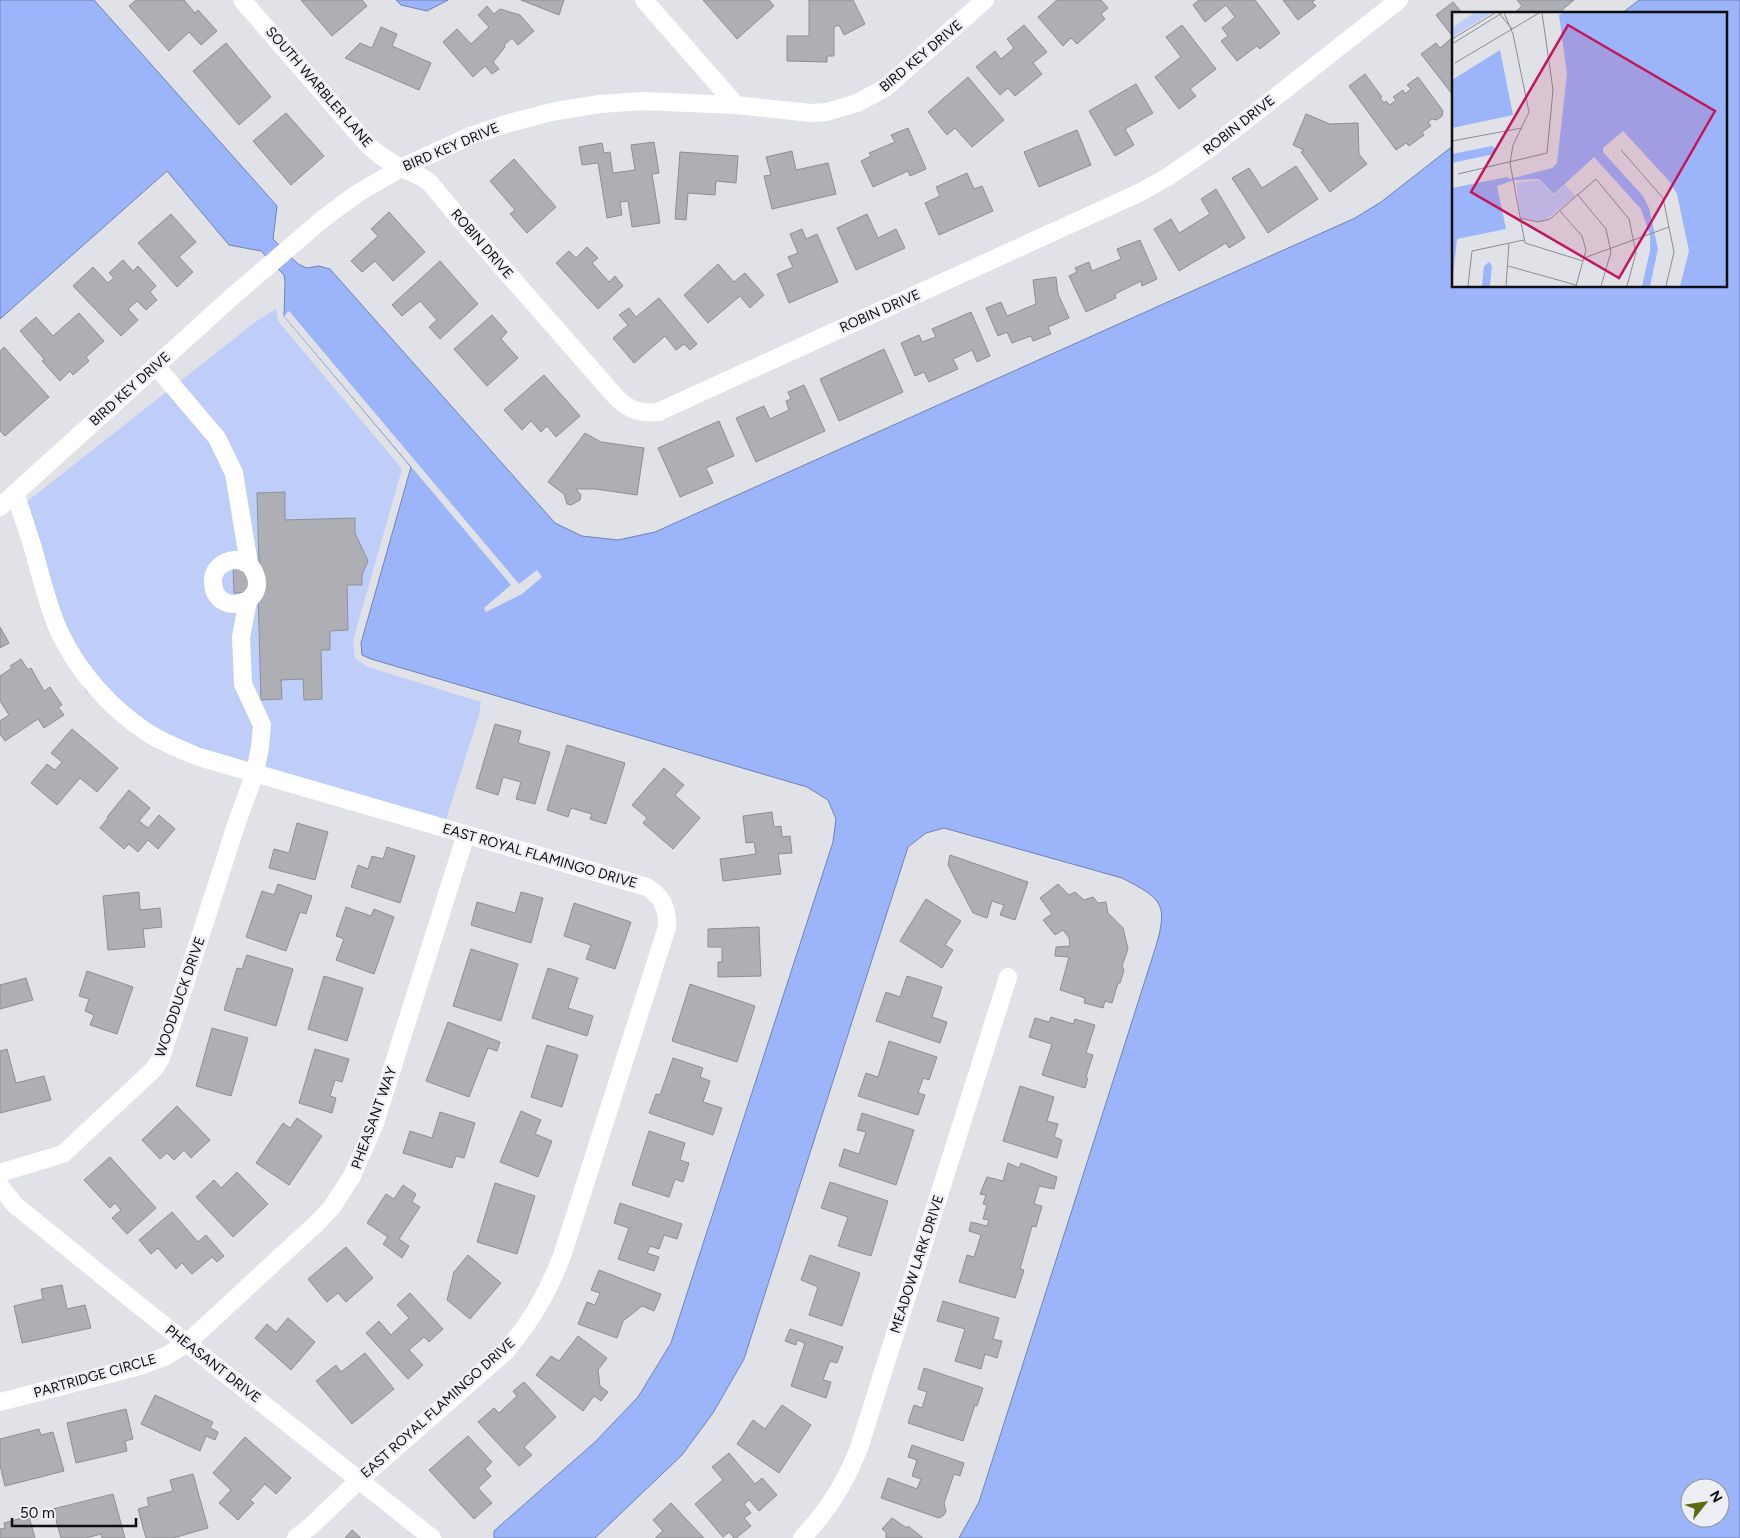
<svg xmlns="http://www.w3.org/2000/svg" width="1740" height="1538" font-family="Figtree,sans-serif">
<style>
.green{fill:#bfcef9}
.water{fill:#9cb4f9;stroke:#7182b3;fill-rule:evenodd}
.pier{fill:#e0e2e7}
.building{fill:#adafb4;stroke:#8d8f94}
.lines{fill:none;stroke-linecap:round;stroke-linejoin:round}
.minor{stroke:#fff;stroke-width:18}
.labels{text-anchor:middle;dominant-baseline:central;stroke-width:4.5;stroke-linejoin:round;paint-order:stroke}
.street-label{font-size:14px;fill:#0e0f11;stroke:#edeff4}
.inset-road{fill:none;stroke:#8c8e91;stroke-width:1}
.view{fill:#c2185b;fill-opacity:0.15;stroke:#c2185b;stroke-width:2.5}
.inset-edge{fill:none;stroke:#0e0f11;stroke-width:2.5}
</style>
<rect width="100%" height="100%" fill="#e0e2e7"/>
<!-- green -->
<path class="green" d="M276 309 278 321 402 469 353 641 355 658 368 667 481 702 479 715 443 829 131 725 86 692 38 586 20 507 258 320Z"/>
<!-- water -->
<path class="water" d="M0 0H94L277 206 273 239 298 264 307 268 319 266 330 269 555 523 582 536 618 540 655 532 1355 218 1381 202 1454 145V286H1726V14H1621L1639 0H1740V1538H959L979 1502 1156 946C1169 902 1160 898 1122 878L944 828 926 833 908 847 744 1359 713 1413 682 1455 595 1538H494V1531L595 1442 638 1397 671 1343 833 842 836 819 828 800 807 787 371 659 362 655 361 643 411 467 284 316 285 282 284 275 261 251 229 245 167 171 0 319ZM1690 1488H1720V1518H1690Z
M396 0H448L427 11 401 5Z"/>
<!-- pier -->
<path class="pier" d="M289 311 519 584 537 570 542 577 522 594 486 612 484 608 511 585 284 316Z"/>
<!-- building -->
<path class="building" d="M136 0H184L195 13 198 10 217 31 201 45 189 32 169 51 129 6Z
M301 0H362L367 6 332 36Z
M521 0H564L559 15Z
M703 0H769L774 6 737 39Z
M809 0H853L865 24 844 35 839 25 834 27V56H827V62L787 61V36H809Z
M1057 0H1101L1108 8 1101 14 1105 19 1077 44 1071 38 1063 46 1038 17Z
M1199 0H1255L1280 33 1260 49 1257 46 1237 61 1221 41 1228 36 1222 28 1235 17 1226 5 1205 22 1193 5Z
M1283 0H1315L1312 2 1316 6 1298 20Z
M1517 0H1574L1562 10 1565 14H1513L1522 6Z
M1453 2 1463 14H1454V93L1452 94 1421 54 1436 43 1440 48 1453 37 1436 15Z
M487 6 494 14 500 9 520 15 534 31 518 45 512 38 504 45 505 47 493 62 499 69 492 74 485 66 473 77 443 42 457 29 471 44 489 27 478 15Z
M1024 25 1047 52 1033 63 1042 74 1015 96 1008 88 1000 95 976 67 995 51 1001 59 1014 48 1007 39Z
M1182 25 1216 69 1190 89 1196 96 1179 109 1155 77 1181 57 1166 37Z
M381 27 397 34 392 46 431 63 419 90 345 58 360 43 372 48Z
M226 43 271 97 239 125 193 71Z
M1365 74 1382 97 1380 98 1384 103 1386 101 1390 105 1396 100 1393 97 1403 90 1405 94 1411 89 1407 85 1418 77 1443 111 1442 116 1437 120 1432 119 1428 122 1431 126 1422 132 1424 135 1409 146 1406 143 1396 150 1349 86Z
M968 77 1004 120 972 147 955 128 947 135 928 112Z
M1136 84 1153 113 1125 129 1134 145 1115 156 1089 111Z
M286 113 324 156 291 185 253 141Z
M1306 114 1330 124 1358 123 1359 154 1367 164 1330 192 1301 152 1304 150 1293 145Z
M908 128 926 169 910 176 908 171 873 187 861 161 871 156 869 153 895 142 891 135Z
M1077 130 1091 165 1039 187 1024 152Z
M654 142 659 173 652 174 660 223 632 227 628 201 620 202 622 215 607 218 598 163 582 165 579 147 602 143 604 153 610 152 613 173 635 170 631 145Z
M792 151 796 170 828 163 836 194 772 209 764 176 771 175 766 157Z
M680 152 738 156 736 183 716 181 715 195 688 193 686 220 675 219Z
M514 159 556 207 527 233 510 214 515 210 490 181Z
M1296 166 1318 199 1268 233 1232 178 1249 168 1262 188Z
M967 173 974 189 982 186 993 211 939 235 925 203 940 196 936 187Z
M1216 189 1245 238 1229 248 1226 243 1179 271 1154 229 1171 219 1179 233 1210 214 1201 199Z
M389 212 425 252 393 281 375 261 362 272 351 261 378 236 371 229Z
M171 214 196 242 179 257 193 272 177 287 138 243Z
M867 214 878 238 896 229 905 248 856 270 837 228Z
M802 229 806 239 817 234 838 282 789 303 777 274 793 267 788 257 798 253 790 234Z
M1140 240 1157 279 1142 286 1141 281 1115 294 1116 298 1086 312 1069 276 1077 272 1075 268 1089 262 1092 271 1121 259 1117 249Z
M587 247 598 258 592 263 609 282 615 276 623 286 598 309 556 263 569 251 576 258Z
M123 260 133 271 138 266 156 286 150 292 157 300 146 310 137 301 128 309 138 320 121 336 73 286 93 267 108 283 114 278 109 273Z
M440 261 478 304 440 339 429 327 437 320 420 301 402 316 392 305Z
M718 264 734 282 745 273 764 295 750 308 740 296 708 323 684 295Z
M1056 277 1058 294 1069 318 1048 327 1051 334 1033 341 1031 336 1012 343 1007 332 998 336 986 308 1001 302 1007 316 1036 304 1033 280Z
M659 298 697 344 690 350 684 344 676 350 665 336 634 363 613 338 628 325 619 315 629 308 636 317Z
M971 312 990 356 977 362 972 350 953 359 958 369 929 382 924 372 915 376 901 343 919 335 922 342 936 337 932 329Z
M79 313 104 341 86 357 89 361 73 375 70 371 60 381 42 361 44 359 20 331 36 317 53 336Z
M492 315 507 332 501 339 518 358 487 386 454 349Z
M4 347 49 397 5 436 0 431V351Z
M884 349 903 392 839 421 820 379Z
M544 375 580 416 556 437 547 426 541 432 531 421 522 430 504 410Z
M804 385 825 431 756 462 736 418 764 406 770 419 789 410 786 401 791 399 788 392Z
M719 421 734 456 706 468 713 483 680 497 658 448Z
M585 433 601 442 644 448 637 495 595 489H576L581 495 580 500 571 505 567 504 564 494 548 482Z
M285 492V520L355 518V533L368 561 362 575V585H347L348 630 330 631V650H321L322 699 304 700 303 679 281 680 282 699 261 700 258 592 234 593 233 566 259 565 257 493Z
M0 627 9 643 0 648Z
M21 659 28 670 31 668 44 691 50 687 62 705 58 707 64 715 44 728 38 719 5 741 0 734V721L9 715 0 701V676L12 668 10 666Z
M495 724 521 731 518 743 550 752 535 804 516 799 521 782 503 777 498 795 476 788Z
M72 729 118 768 97 792 80 778 57 805 31 783 47 764 55 770 62 762 51 753Z
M567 745 625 763 606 824 590 819 592 814 571 808 568 817 547 810Z
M664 768 684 785 675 795 700 818 673 849 643 823 647 818 632 805Z
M129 790 150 808 139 821 148 828 159 815 175 829 158 849 148 840 138 852 129 844 124 849 100 828 108 818 107 817Z
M772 812 774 827 781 826 782 837 790 836 792 853 778 854 781 874 723 881 720 859 756 854 754 842 746 843 743 816Z
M297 823 328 832 315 880 269 868 274 849 289 853Z
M387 847 415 856 400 903 351 887 358 865 368 869 372 856 383 859Z
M950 855 1028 882 1015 920 1000 915 1004 905 992 901 987 918 973 913 948 865Z
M278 884 312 896 306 914 300 912 286 951 246 937 262 891 274 895Z
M1058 884 1069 895 1075 892 1084 900 1093 897 1098 903 1106 902 1108 913 1123 928 1128 949 1122 966 1124 970 1120 983H1118L1112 1003 1105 1001 1103 1008 1084 1003 1085 998 1060 990 1069 957 1055 956 1056 947 1070 946 1069 938 1063 930 1055 935 1043 920 1052 914 1040 898Z
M139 892 140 910 160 908 162 927 143 929 145 947 108 950 103 896Z
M521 892 543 898 531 943 471 925 477 902 515 913Z
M926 899 961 921 945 945 953 950 942 968 900 941Z
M574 903 631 922 615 969 586 959 591 945 564 936Z
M346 907 371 916 374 909 394 917 374 974 336 960 344 939 336 936Z
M759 927 761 976 718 977V962H722V947H708V929Z
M471 949 518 964 501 1021 453 1006Z
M247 955 293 969 276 1026 224 1010 237 968 242 969Z
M548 968 578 978 568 1008 593 1016 587 1036 532 1018Z
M87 971 133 987 117 1034 90 1025 94 1015 85 1011 89 999 79 996Z
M324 976 363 988 347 1041 308 1029Z
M907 976 942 987 932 1017 947 1022 940 1043 876 1021 886 992 900 997Z
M26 978 33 1000 0 1009V985Z
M690 984 755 1006 737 1062 672 1041Z
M1051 1017 1073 1024 1075 1019 1095 1025 1086 1053 1093 1055 1086 1077 1088 1078 1085 1088 1042 1075 1052 1044 1029 1037 1035 1018 1049 1022Z
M448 1022 500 1042 497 1051 488 1048 469 1097 426 1081Z
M212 1028 248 1038 231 1096 196 1086Z
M889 1041 937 1057 929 1080 923 1078 918 1093 925 1095 918 1115 858 1096 866 1073 878 1077Z
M547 1045 578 1055 562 1107 531 1097Z
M7 1049 16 1083 44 1076 51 1100 0 1113V1051Z
M315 1049 349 1059 342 1082 335 1080 330 1096 336 1098 332 1113 299 1103Z
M673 1058 703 1068 700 1077 710 1081 703 1102 722 1108 713 1135 649 1113 656 1094 660 1095Z
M1020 1086 1054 1097 1047 1121 1058 1124 1054 1137 1062 1140 1057 1158 1003 1141Z
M177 1106 210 1140 191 1158 184 1150 174 1160 167 1153 160 1159 142 1140Z
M521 1111 541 1120 535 1134 552 1141 538 1177 500 1162Z
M440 1112 475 1123 464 1158 456 1156 452 1168 403 1153 410 1131 432 1138Z
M862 1113 914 1130 896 1185 839 1166 844 1149 859 1154 866 1132 857 1130Z
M297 1118 322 1136 289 1185 256 1163 283 1123 290 1128Z
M649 1131 685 1143 680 1160 689 1163 683 1182 675 1179 669 1197 632 1185Z
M110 1157 156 1208 127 1234 112 1218 121 1210 115 1203 110 1208 84 1180Z
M1008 1163 1019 1168 1021 1163 1057 1177 1054 1189 1039 1186 1034 1204 1042 1206 1036 1227 1032 1226 1020 1269 1024 1270 1015 1298 959 1282 967 1255 974 1257 981 1235 969 1231 971 1222 987 1226 989 1220 983 1219 987 1205 983 1204 986 1195 980 1194 987 1177 1003 1181Z
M237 1172 268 1204 233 1237 196 1197 214 1180 221 1188Z
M830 1182 888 1201 871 1256 838 1246 848 1217 821 1208Z
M495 1183 535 1196 517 1254 477 1242Z
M403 1185 416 1194 412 1202 420 1207 399 1239 409 1246 402 1258 383 1244 388 1237 367 1223 386 1194 394 1199Z
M620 1203 682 1224 677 1239 664 1235 659 1249 650 1246 647 1253 659 1257 654 1271 618 1259 629 1228 614 1223Z
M172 1212 198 1242 206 1235 224 1256 217 1262 212 1257 192 1274 182 1263 176 1269 158 1248 151 1254 139 1240Z
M346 1247 373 1278 346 1302 338 1293 327 1302 308 1279Z
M468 1255 501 1283 470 1319 447 1300 454 1272Z
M810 1255 860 1273 842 1326 809 1315 818 1287 801 1280Z
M599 1270 661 1294 654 1311 642 1306 623 1321 617 1338 578 1324 587 1302 595 1305 600 1293 591 1290Z
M62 1285 67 1309 85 1305 91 1328 22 1343 14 1306 43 1299 41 1289Z
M410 1293 443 1329 429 1342 424 1337 409 1350 423 1365 408 1379 366 1333 379 1321 391 1335 409 1318 397 1305Z
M943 1301 999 1318 993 1339 1002 1341 997 1358 985 1354 981 1369 955 1361 965 1329 937 1321Z
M288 1318 315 1342 291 1370 255 1338 267 1324 276 1332Z
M790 1329 843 1347 837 1363 830 1361 823 1380 831 1382 826 1398 791 1386 805 1343 797 1340 796 1345 785 1341Z
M578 1336 607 1358 598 1370 600 1386 608 1392 601 1401 594 1396 583 1411 536 1375 551 1356 559 1361Z
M365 1353 394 1389 352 1424 316 1381 336 1365 341 1372Z
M924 1368 983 1388 977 1406 975 1405 963 1441 908 1423 914 1405 922 1408 927 1392 918 1389Z
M524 1382 556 1417 524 1447 532 1455 519 1466 478 1422 494 1408 499 1413 517 1396 513 1391Z
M155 1395 213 1422 210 1428 218 1432 215 1440 206 1436 200 1451 141 1424Z
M782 1405 811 1425 779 1473 737 1444 753 1420 765 1429Z
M126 1409 133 1439 125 1441 127 1451 76 1463 67 1423Z
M39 1429 41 1435 53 1432 64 1471 5 1486 0 1465V1439Z
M468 1436 492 1462 485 1469 491 1476 478 1488 492 1503 474 1519 429 1470Z
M245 1437 291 1478 276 1494 265 1484 250 1500 254 1503 238 1520 219 1503 231 1490 213 1473Z
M912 1445 964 1463 960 1476 954 1474 944 1503 946 1511 944 1515 939 1518 881 1498 888 1478 917 1489 921 1479 912 1476 917 1460 908 1457Z
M729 1453 755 1484 762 1478 777 1495 759 1511 749 1500 744 1504 751 1513 744 1518 751 1526 736 1538H734L729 1532 723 1537 695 1504 723 1480 712 1467Z
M193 1474 208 1528 173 1538H146L138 1509 149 1506 147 1498 173 1491 170 1480Z
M113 1494 125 1538H102L101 1534 86 1538H61L53 1509Z
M671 1503 704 1538H655L663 1531 653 1520Z
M29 1516 35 1538H0V1529L5 1528 4 1523Z
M892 1518 907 1528 908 1526 923 1538H886V1532L882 1529Z
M352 1530 361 1538H345Z"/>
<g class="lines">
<!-- minor -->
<path class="minor" d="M242 0 369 146C379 155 388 161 399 167 409 172 420 175 429 182L465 225 616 397C629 410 640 414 658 412L1141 192 1169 176 1213 146 1399 0
M644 0 736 105
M156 366 217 438 234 473 249 564C280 604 211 622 213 579 214 568 224 561 234 560 239 559 245 563 249 564
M15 493C21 511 27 529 33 548 41 576 47 604 59 631 78 672 110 708 148 733 164 743 182 750 199 757L647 887C662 897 668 908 667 927L563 1253C548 1292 533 1319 506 1351L358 1481 311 1526 296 1538
M0 507 233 296 324 218 358 193 401 168 470 136 509 123 556 111 600 104 644 101 736 105 811 113 827 112 857 103 885 88 985 0
M0 1173 63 1154 154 1069 161 1058 237 822 255 773 260 747 262 725 243 684 241 637 248 601
M0 1186 15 1205 126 1295 432 1538
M0 1402 140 1366 166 1356 187 1343 319 1221 332 1207 352 1176 374 1126 466 834
M802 1538C828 1511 846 1482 859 1448L1008 977"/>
</g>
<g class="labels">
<!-- street labels -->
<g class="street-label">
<text transform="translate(921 56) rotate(-40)">BIRD KEY DRIVE</text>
<text transform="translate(319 87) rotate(49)">SOUTH WARBLER LANE</text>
<text transform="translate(1239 125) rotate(-38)">ROBIN DRIVE</text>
<text transform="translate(451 147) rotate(-23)">BIRD KEY DRIVE</text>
<text transform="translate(482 244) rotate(49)">ROBIN DRIVE</text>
<text transform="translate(880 311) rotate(-24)">ROBIN DRIVE</text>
<text transform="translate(130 389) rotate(-42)">BIRD KEY DRIVE</text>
<text transform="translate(540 856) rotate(16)">EAST ROYAL FLAMINGO DRIVE</text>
<text transform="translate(180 997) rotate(-71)">WOODDUCK DRIVE</text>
<text transform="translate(374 1118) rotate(-70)">PHEASANT WAY</text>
<text transform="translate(917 1264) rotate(-72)">MEADOW LARK DRIVE</text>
<text transform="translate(213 1364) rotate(38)">PHEASANT DRIVE</text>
<text transform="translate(95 1376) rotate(-16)">PARTRIDGE CIRCLE</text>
<text transform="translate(438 1408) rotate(-42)">EAST ROYAL FLAMINGO DRIVE</text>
</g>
</g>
<!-- overview -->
<g transform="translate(1452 12)">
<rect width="275" height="275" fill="#e0e2e7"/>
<path d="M22 1H40L0 25V16ZM87 168 102 183 113 173 124 184 91 210 69 207 64 171Z" fill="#bfcef9"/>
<path d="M111 1H275V274H228L237 239 225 182 218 170 171 119 151 136V140L191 184 197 196 206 237 198 274H190L198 239V223L189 197 142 145 102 182 87 167 62 168 45 174 54 217 5 227 0 274V176L55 165 58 167 100 156 105 151 115 62 107 3ZM48 38 61 103 0 116V68ZM40 134 44 137 42 142 0 151V142ZM37 250 40 254 38 274H30L32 254Z" fill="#9cb4f9"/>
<path class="inset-road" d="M47 1 60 17M52 1 61 22 77 100 61 133 58 151 73 231 131 249M0 27 43 1M0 32 50 1M3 51 87 1M0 129 70 116M169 138 211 186 222 240 214 274M6 162 95 141 101 78 90 1M125 182 154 217 159 240 149 274M108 199 130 224 134 238 124 274M68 206 86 210 98 207 144 167 177 207 184 241 175 274M132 246 217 215M56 254 124 273M16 274 20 239 72 228M54 274 57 231"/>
<path class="view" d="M116 13 263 99 167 266 19 180Z"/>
<rect width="275" height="275" class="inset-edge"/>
</g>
<!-- north arrow -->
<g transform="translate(1705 1503) rotate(60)"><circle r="24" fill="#edeff4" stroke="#949599"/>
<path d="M0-4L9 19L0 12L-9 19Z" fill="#5b6b15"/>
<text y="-8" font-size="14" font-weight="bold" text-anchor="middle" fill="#0e0f11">N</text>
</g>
<!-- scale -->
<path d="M12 1518v8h124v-8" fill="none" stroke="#0e0f11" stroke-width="2.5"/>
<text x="20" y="1518" font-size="15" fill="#0e0f11" stroke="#edeff4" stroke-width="4" paint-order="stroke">50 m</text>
</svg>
